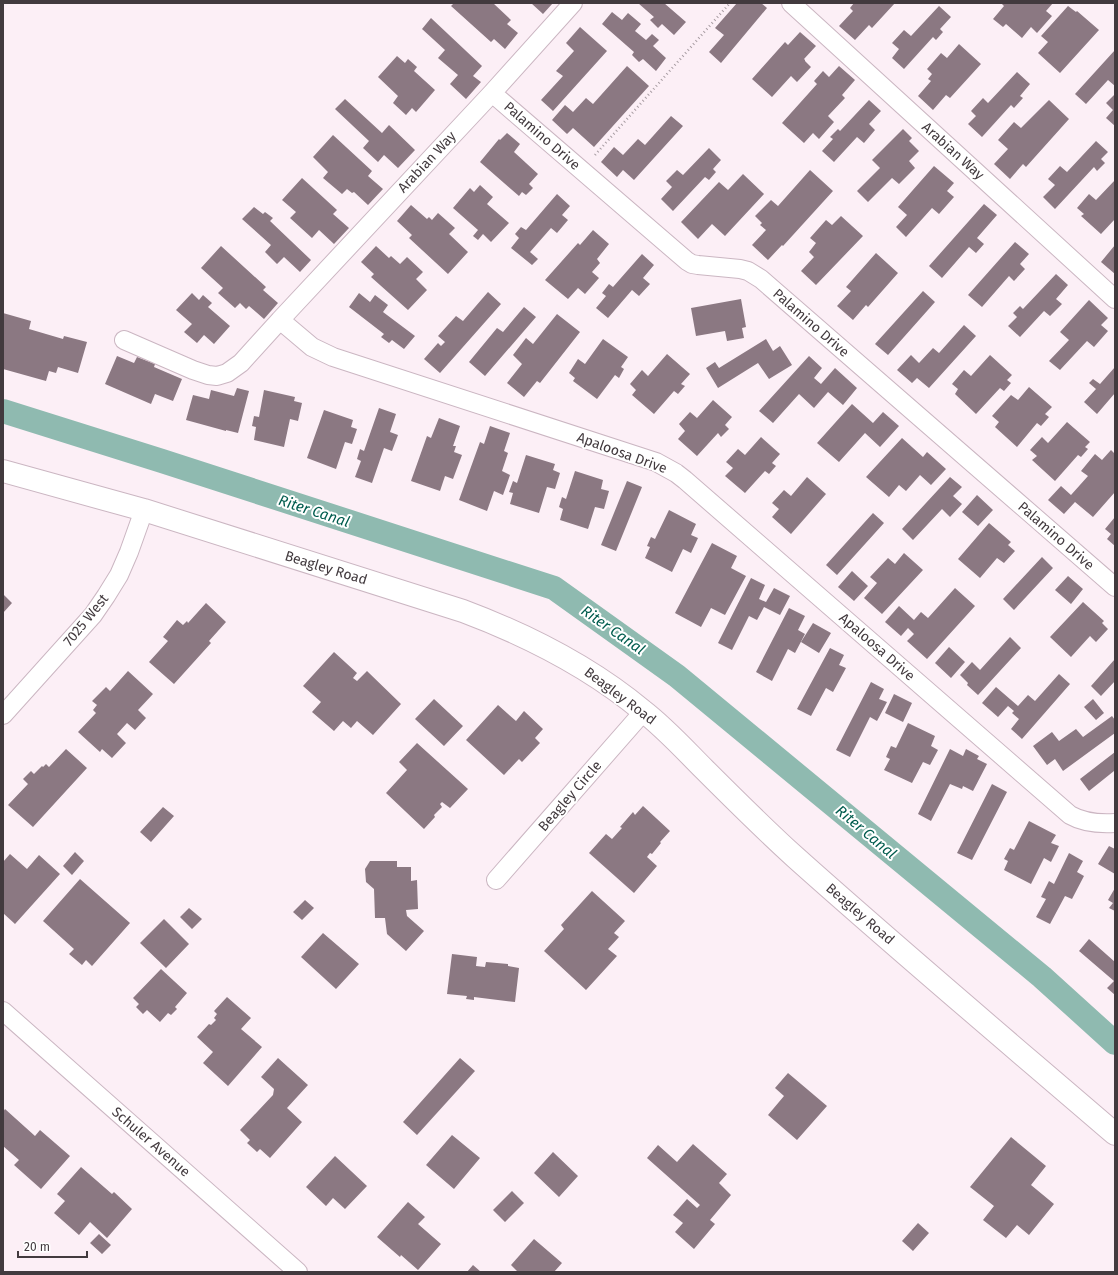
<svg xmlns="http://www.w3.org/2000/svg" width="1118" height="1275" font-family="'Fira Sans',sans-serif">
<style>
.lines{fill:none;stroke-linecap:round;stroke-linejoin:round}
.canal{stroke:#8fbab0;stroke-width:24}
.building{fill:#8b7882}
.minor-casing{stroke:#cbb6c2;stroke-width:20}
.tertiary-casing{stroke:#cbb6c2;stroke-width:24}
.path{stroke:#a79ca2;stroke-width:2.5;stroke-dasharray:1 3;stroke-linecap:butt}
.minor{stroke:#fff;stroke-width:18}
.tertiary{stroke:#fff;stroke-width:22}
.labels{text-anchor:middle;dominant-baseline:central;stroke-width:4;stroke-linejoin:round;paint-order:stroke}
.street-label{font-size:14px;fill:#423a3e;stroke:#fff}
.water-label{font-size:15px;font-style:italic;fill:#005c4e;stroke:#fff}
</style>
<rect width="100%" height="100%" fill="#fceff6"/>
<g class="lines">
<!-- canal -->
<path class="canal" d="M3 411 162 461 554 588 677 676 1042 977 1115 1043"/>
</g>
<!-- building -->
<path class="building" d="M454 3H493L511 20 507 24 518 33 505 49 494 39 491 42 451 6Z
M531 3H553L543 14Z
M638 3H664L686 22 674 35 662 24 658 28 650 20 654 17Z
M737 3H761L767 8 721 63 709 52 724 35 715 28Z
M854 3H895L872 28 869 25 855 40 839 26 853 11 850 8Z
M1001 3H1053L1046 11 1052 16 1037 33 1031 27 1022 38 1006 24 1003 27 993 19 1004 6Z
M939 6 951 17 940 29 943 32 936 40 933 37 904 69 892 58 899 49 892 43 904 30 911 36Z
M1068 6 1076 12 1077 11 1099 30 1060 73 1038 53 1048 42 1041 36Z
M612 12 622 20 628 13 641 24 635 31 646 40 652 34 659 40 653 46 666 58 656 71 643 59 639 62 632 55 634 52 602 24Z
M431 18 482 66 473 76 481 82 466 99 450 84 458 75 438 58 445 50 422 29Z
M580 27 607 51 553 111 541 100 563 76 556 71 574 51 566 43Z
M800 32 816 46 804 59 805 60V61L811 67 797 82 791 76 772 97 752 79 785 42 788 45Z
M959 44 981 64 950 98 946 95 933 110 918 96 931 81 928 79 932 74 927 69 941 53 947 58Z
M1115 50V86L1108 80 1086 104 1075 94Z
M397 56 405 63 408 59 417 67 414 71 435 90 416 112 412 108 406 115 393 103 398 96 378 77Z
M627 66 649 86 594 147 573 128 567 134 552 120 565 105 573 112 586 98 593 104Z
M839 66 855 80 842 95 845 98 828 116 834 122 819 139 813 133 804 143 782 123 817 84 814 81 823 71 829 77Z
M1017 72 1030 84 1020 96 1023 98 1014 108 1011 105 982 137 968 124 976 116 971 111 983 98 988 103Z
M1115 94V126L1106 118 1113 110 1106 103Z
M345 99 382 133 389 125 415 150 398 168 384 155 378 162 363 148 369 141 335 109Z
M869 100 881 111 869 124 875 130 864 143 857 137 834 162 822 151 833 139 830 137 838 129 840 131Z
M1049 100 1069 119 1026 167 1023 164 1010 179 994 164 1008 149 998 140 1014 122 1021 128Z
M671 116 683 126 634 180 623 170 617 177 601 162 614 147 623 155 638 139 645 145Z
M903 129 912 138 909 141 919 151 909 161 915 168 899 184 892 178 868 202 857 191 880 168 872 160Z
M507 133 520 144 514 152 538 174 529 184 533 188 526 195 522 192 519 196 480 162 499 139 500 140Z
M333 135 372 171 368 176 383 189 368 205 354 192 352 193 347 189 342 194 323 178 328 172 313 157Z
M1096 141 1108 152 1101 159 1105 163 1097 171 1094 167 1055 209 1043 197 1055 185 1048 179 1060 166 1067 172Z
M709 148 721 160 713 169 716 172 709 180 705 177 673 211 661 199 672 187 666 181 677 170 683 175Z
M934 166 954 183 947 191 954 197 939 214 932 208 906 237 896 227 907 215 898 207Z
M810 170 833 191 783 246 782 245 768 260 752 245 766 230 760 225 762 223 755 216 771 200 778 206Z
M743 174 764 194 725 236 712 224 698 239 681 222 719 182 728 190Z
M302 178 337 210 333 214 349 228 334 244 319 230 312 238 290 218 296 212 282 200Z
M1115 180V219L1101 234 1081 216 1084 214 1077 208 1089 194 1096 200Z
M480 185 493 197 487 204 509 223 491 242 483 234 478 240 473 236 478 230 453 208 470 188 474 192Z
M557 194 570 206 562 215 568 220 557 233 551 228 530 252 538 259 532 265 511 248 519 238 515 234 521 227 526 230Z
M984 204 997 215 977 238 984 244 976 253 969 247 942 278 929 266Z
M411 205 427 219 429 217 432 220 438 213 455 228 449 234 468 252 448 274 409 238 412 235 397 221Z
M254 207 263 214 265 212 273 218 270 221 311 260 300 272 284 257 277 264 265 252 271 245 242 219Z
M841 216 863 236 816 285 801 271 814 257 809 252 816 243 810 238 826 220 832 225Z
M593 230 609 244 597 259 600 263 592 272 599 278 585 294 578 288 568 299 545 280 578 243 580 245Z
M1015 242 1029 254 1020 264 1025 269 1014 281 1009 276 982 307 968 295Z
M1115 245V274L1101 262Z
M221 246 266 287 263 290 278 303 264 319 249 306 246 309 240 303 235 308 218 293 223 288 201 268Z
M376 246 389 258 391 256 400 264 407 257 423 272 416 279 427 290 408 310 371 277 374 274 361 262Z
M876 253 898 273 868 307 866 305 853 320 837 306 851 291 846 287Z
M642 254 654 265 643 278 650 284 639 296 632 290 608 318 596 308 606 296 602 293 609 284 613 287Z
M1056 274 1068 285 1056 299 1062 304 1050 316 1044 311 1020 337 1008 326 1017 317 1013 313 1020 306 1023 309Z
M923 291 935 302 888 355 875 344Z
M488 292 501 304 440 373 424 359 438 343 441 346 445 342 438 336 456 316 463 321Z
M192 293 199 300 203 295 212 303 208 307 230 326 214 344 204 335 197 343 184 332 192 324 176 310Z
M359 293 370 302 375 295 388 305 383 312 415 336 404 349 392 340 389 343 381 337 384 334 349 307Z
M741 299 746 327 742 328 744 338 727 341 725 331 696 336 691 308Z
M1089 300 1108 318 1101 325 1108 331 1094 347 1087 341 1060 370 1049 361 1069 340 1060 332Z
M524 307 536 317 485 376 469 362 497 328 503 332Z
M3 313 31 321 29 329 63 339 64 336 87 342 78 373 58 367 56 373 49 371 46 381 3 369Z
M557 314 580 332 540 383 537 381 524 397 507 383 522 364 513 355 526 338 533 344Z
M964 325 976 336 929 388 917 378 912 383 897 370 911 355 919 363 933 348 939 353Z
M603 339 628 357 621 367 624 369 619 378 615 375 597 399 573 381 575 378 569 373 578 359 585 364Z
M766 339 773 351 780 346 792 365 769 379 758 363 718 388 706 368 715 362 719 368Z
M667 354 690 374 681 384 685 386 678 394 674 391 654 414 632 395 636 390 630 384 642 370 648 376Z
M990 355 1012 375 1007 380 1011 383 1004 391 1000 388 976 414 955 394 958 389 952 384 964 370 971 376Z
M117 356 134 363 137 357 155 364 154 367 182 379 173 401 155 394 151 404 105 384Z
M809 356 822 368 814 378 821 384 835 368 857 388 843 405 828 392 814 408 799 394 773 423 759 411Z
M1115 367V393L1097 414 1084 402 1096 389 1089 383 1093 379 1100 384Z
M1029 387 1052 407 1045 414 1049 417 1041 426 1037 423 1017 447 995 427 999 422 992 416 1011 395 1018 400Z
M237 388 249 391 238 433 226 430V431L186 420 193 395 209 399 211 390 234 396Z
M264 390 295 397 294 401 302 403 298 421 290 419 284 447 254 440 256 427 252 426 254 416 259 417Z
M713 400 732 417 725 425 729 429 721 437 718 433 697 456 678 439 685 431 679 424 690 412 697 418Z
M852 404 873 423 883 412 899 426 880 447 865 433 839 462 817 443Z
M379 408 396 414 390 432 398 435 392 451 384 448 372 483 355 477 361 461 357 459 360 449 364 451Z
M324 410 353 420 351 427 357 429 352 444 345 442 336 469 307 458Z
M439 418 460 426 453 446H456L454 452 462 455 453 479 445 476 440 491 411 481 427 436 431 438Z
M1067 422 1090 442 1085 447 1088 449 1081 457 1078 455 1055 481 1032 460 1037 456 1030 450 1042 437 1048 443Z
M490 426 510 433 504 451 508 453 502 471 510 475 503 495 494 491 487 511 459 500 480 442 484 444Z
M761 437 780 454 772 463 776 466 769 474 765 471 745 493 725 476 733 468 726 462 738 449 745 455Z
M902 438 923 457 927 452 946 469 931 485 920 475 906 491 899 485 889 497 866 477Z
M1111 450 1115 454V492L1093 517 1075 502 1064 514 1048 500 1061 486 1071 495 1088 476 1081 471 1095 454 1102 460Z
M526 455 555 464 553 470 560 473 555 489 547 487 539 513 510 504 513 493 509 492 513 481 517 483Z
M575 471 603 480 601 489 609 491 604 509 595 507 588 529 560 520 563 509 559 507 562 497 566 499Z
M807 477 826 494 791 534 772 517 779 509 772 503 784 490 791 496Z
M950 477 962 487 953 496 962 504 950 517 942 509 913 540 902 529Z
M627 481 642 487 616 551 601 545Z
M977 495 993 510 978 526 962 512Z
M669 510 696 524 691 535 698 538 691 553 683 549 672 572 645 558 650 547 647 546 651 537 655 539Z
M873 513 884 523 837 575 826 565Z
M1115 517V546L1107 539 1111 534 1105 529Z
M989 523 1011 542 1008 545 1015 551 1004 563 997 558 980 578 958 559Z
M712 543 737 556 731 568 746 576 725 615 711 608 701 627 675 613Z
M904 553 923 570 882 614 864 598 877 583 870 577 888 558 895 564Z
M1042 557 1053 568 1014 610 1003 599Z
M852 571 868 586 854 601 838 587Z
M1068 576 1083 589 1071 604 1055 590Z
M751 578 765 585 759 599 766 602 774 588 790 596 780 615 764 607 757 620 749 616 732 650 718 643Z
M955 588 975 606 927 659 907 641 914 634 908 628 901 636 885 622 899 606 914 620 921 612 928 618Z
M3 594 12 603 3 613Z
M1083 602 1104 621 1102 623 1108 629 1096 642 1090 636 1071 657 1050 637Z
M206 603 226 622 209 641 211 643 174 684 149 662 168 641 163 637 177 620 183 625 187 621 188 623Z
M789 608 805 616 798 630 805 634 795 653 788 649 772 681 756 672Z
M813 623 831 633 819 653 801 642Z
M1010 637 1021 648 978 695 967 685 968 683 960 675 972 662 980 670Z
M949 647 965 662 951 678 935 663Z
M830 648 844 655 839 665 846 668 833 692 826 688 811 716 797 709Z
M334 652 357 673 353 678 357 681 367 671 401 704 373 735 357 721 351 728 343 721 334 731 312 712 321 702 303 686Z
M1115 659V681L1101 696 1091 686Z
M128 671 153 694 138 710 146 718 135 730 127 723 117 734 126 743 112 758 102 749 100 752 78 732 96 713 93 710 97 705 92 701 106 687 110 691Z
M1059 674 1070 684 1022 739 1011 729 1019 719 1012 713 1014 711 1008 706 998 717 982 703 996 687 1018 706 1028 695 1035 701Z
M871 682 884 689 879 699 887 702 877 721 870 717 850 757 836 750Z
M894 694 912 703 903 722 885 713Z
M434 699 463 726 444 746 415 719Z
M1093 699 1104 713 1096 720 1084 707Z
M498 705 516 721 524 711 543 729 535 738 540 743 522 762 519 759 504 775 466 740Z
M1112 716 1115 720V733L1063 771 1055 759 1047 765 1033 746 1052 732 1059 741 1076 729 1083 737Z
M908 723 935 736 931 746 938 750 930 765 923 762 912 783 884 770 890 759 886 757 891 746 896 748Z
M417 743 468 789 450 808 442 802 440 804 442 807 434 815 435 817 424 829 386 793 407 770 399 762Z
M66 749 87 768 33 827 8 805 28 784 23 779 31 771 34 774 42 766 43 767 46 764 49 767Z
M950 749 963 756 966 749 979 756 977 759 987 764 973 791 963 786 962 789 950 784 931 821 918 814Z
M1115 752V773L1114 771 1089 791 1080 779Z
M992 784 1007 792 972 860 957 853Z
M643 806 670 831 660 842 661 843 652 854 650 853 647 857 657 866 634 893 589 853 606 834 612 839 622 828 620 827 633 812 635 815Z
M163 807 174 816 151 842 140 832Z
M1029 821 1056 835 1051 843 1059 846 1051 862 1044 858 1031 884 1004 870 1008 861 1004 859 1010 848 1014 850Z
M1109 846 1115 849V874L1098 864Z
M75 852 84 861 72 875 63 866Z
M1069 853 1083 861 1077 872 1084 876 1072 899 1065 896 1050 924 1036 917 1046 899 1041 897 1049 881 1054 884Z
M10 854 27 869 39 855 60 874 15 924 3 913V862Z
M370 861H397V867H411V881L417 880 418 909 406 910 407 916 424 931 406 951 387 934 385 918H375L374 889 366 882 365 869Z
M80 879 130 923 92 966 86 960 82 965 69 954 74 949 43 921Z
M1115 888V911L1109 908 1113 903 1108 900Z
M592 891 625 921 614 933 619 937 608 949 617 956 586 990 544 951 564 929 561 925Z
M305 900 314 908 302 920 293 912Z
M189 908 202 919 192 929 180 917Z
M164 919 189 944 166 968 140 943Z
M323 933 359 964 336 989 301 957Z
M1089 939 1115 962V995L1107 988 1114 981 1079 951Z
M452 954 477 957 476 966 485 967 486 962 508 964V966L519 968 515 1002 474 997V1000L466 999 467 996 447 994Z
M161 969 187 993 175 1007 177 1009 171 1015 168 1013 160 1022 147 1010 143 1014 136 1007 139 1004 133 998Z
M227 997 251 1018 241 1029 262 1047 228 1086 203 1063 213 1052 197 1037 209 1024 211 1025 216 1020 214 1018 217 1014 214 1011Z
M278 1058 308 1085 287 1108 302 1122 270 1158 260 1149 257 1152 247 1143 250 1140 240 1130 273 1095 274 1089 261 1077Z
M460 1058 475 1071 417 1135 403 1122Z
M788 1073 827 1106 797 1140 768 1115 784 1096 775 1088Z
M5 1109 35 1136 40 1130 70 1156 41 1189 14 1165 19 1160 3 1146V1112Z
M452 1135 480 1158 454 1189 426 1165Z
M1011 1137 1046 1166 1031 1185 1054 1204 1029 1235 1017 1225 1006 1238 983 1220 994 1206 970 1187Z
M693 1144 727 1174 719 1183 731 1195 710 1220 715 1224 694 1249 675 1232 683 1223 673 1215 687 1199 697 1208 700 1205 647 1158 658 1145 677 1162Z
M553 1152 578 1176 559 1197 534 1173Z
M335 1156 367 1186 345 1209 333 1198 326 1206 306 1187Z
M81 1167 112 1194 114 1192 132 1209 107 1238 90 1222 79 1235 54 1213 65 1201 57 1194Z
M512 1191 524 1203 505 1222 493 1210Z
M408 1202 425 1217 418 1224 441 1244 418 1270 401 1255 400 1257 377 1237Z
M918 1223 929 1233 913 1251 902 1241Z
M99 1234 111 1245 102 1254 90 1243Z
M534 1239 562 1263 554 1272H518L511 1265Z
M473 1265 481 1272H467Z"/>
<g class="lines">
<!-- minor casing -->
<g class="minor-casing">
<path id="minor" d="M791 3 1115 299
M492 93 687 261 692 264 698 265 740 269 748 271 761 279 1115 587
M280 320 492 93 573 3
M124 340 193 370 208 375 217 376 227 373 241 363 280 320 312 347 333 357 656 462 676 473 685 480 1070 815C1084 823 1099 824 1115 823
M3 715 93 615 106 596 119 575 129 552 144 510
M496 880 644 711
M3 1011 298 1272"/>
</g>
<!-- tertiary casing -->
<g class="tertiary-casing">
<path id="tertiary" d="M3 471 144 510 463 611C527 635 589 666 643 711 665 728 684 749 704 769 734 799 764 829 795 857 900 951 1008 1042 1115 1134"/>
</g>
<!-- path -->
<path class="path" d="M595 155 730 3"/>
<!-- minor -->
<use href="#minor" class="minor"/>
<!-- tertiary -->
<use href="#tertiary" class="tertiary"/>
</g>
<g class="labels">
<!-- street labels -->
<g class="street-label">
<text transform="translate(542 136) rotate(41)">Palamino Drive</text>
<text transform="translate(953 151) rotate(42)">Arabian Way</text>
<text transform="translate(427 162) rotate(-47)">Arabian Way</text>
<text transform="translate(811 323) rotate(41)">Palamino Drive</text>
<text transform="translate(622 453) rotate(20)">Apaloosa Drive</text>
<text transform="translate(1056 536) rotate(41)">Palamino Drive</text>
<text transform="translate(326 568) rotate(17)">Beagley Road</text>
<text transform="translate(86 620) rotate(-51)">7025 West</text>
<text transform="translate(877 647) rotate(41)">Apaloosa Drive</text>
<text transform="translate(620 696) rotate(37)">Beagley Road</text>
<text transform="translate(570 796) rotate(-49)">Beagley Circle</text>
<text transform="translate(860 914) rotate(41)">Beagley Road</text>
<text transform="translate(151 1142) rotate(41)">Schuler Avenue</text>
</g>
<!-- water labels -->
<g class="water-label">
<text transform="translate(314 511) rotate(18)">Riter Canal</text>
<text transform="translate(613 630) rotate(35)">Riter Canal</text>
<text transform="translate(866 832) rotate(40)">Riter Canal</text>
</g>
</g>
<!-- border -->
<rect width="1118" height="1275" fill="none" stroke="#423a3e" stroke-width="8"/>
<!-- scale -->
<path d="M18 1251v6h69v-6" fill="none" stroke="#423a3e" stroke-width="2"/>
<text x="24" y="1251" font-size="12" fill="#423a3e" stroke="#ffffff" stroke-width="3" paint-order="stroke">20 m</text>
</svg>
